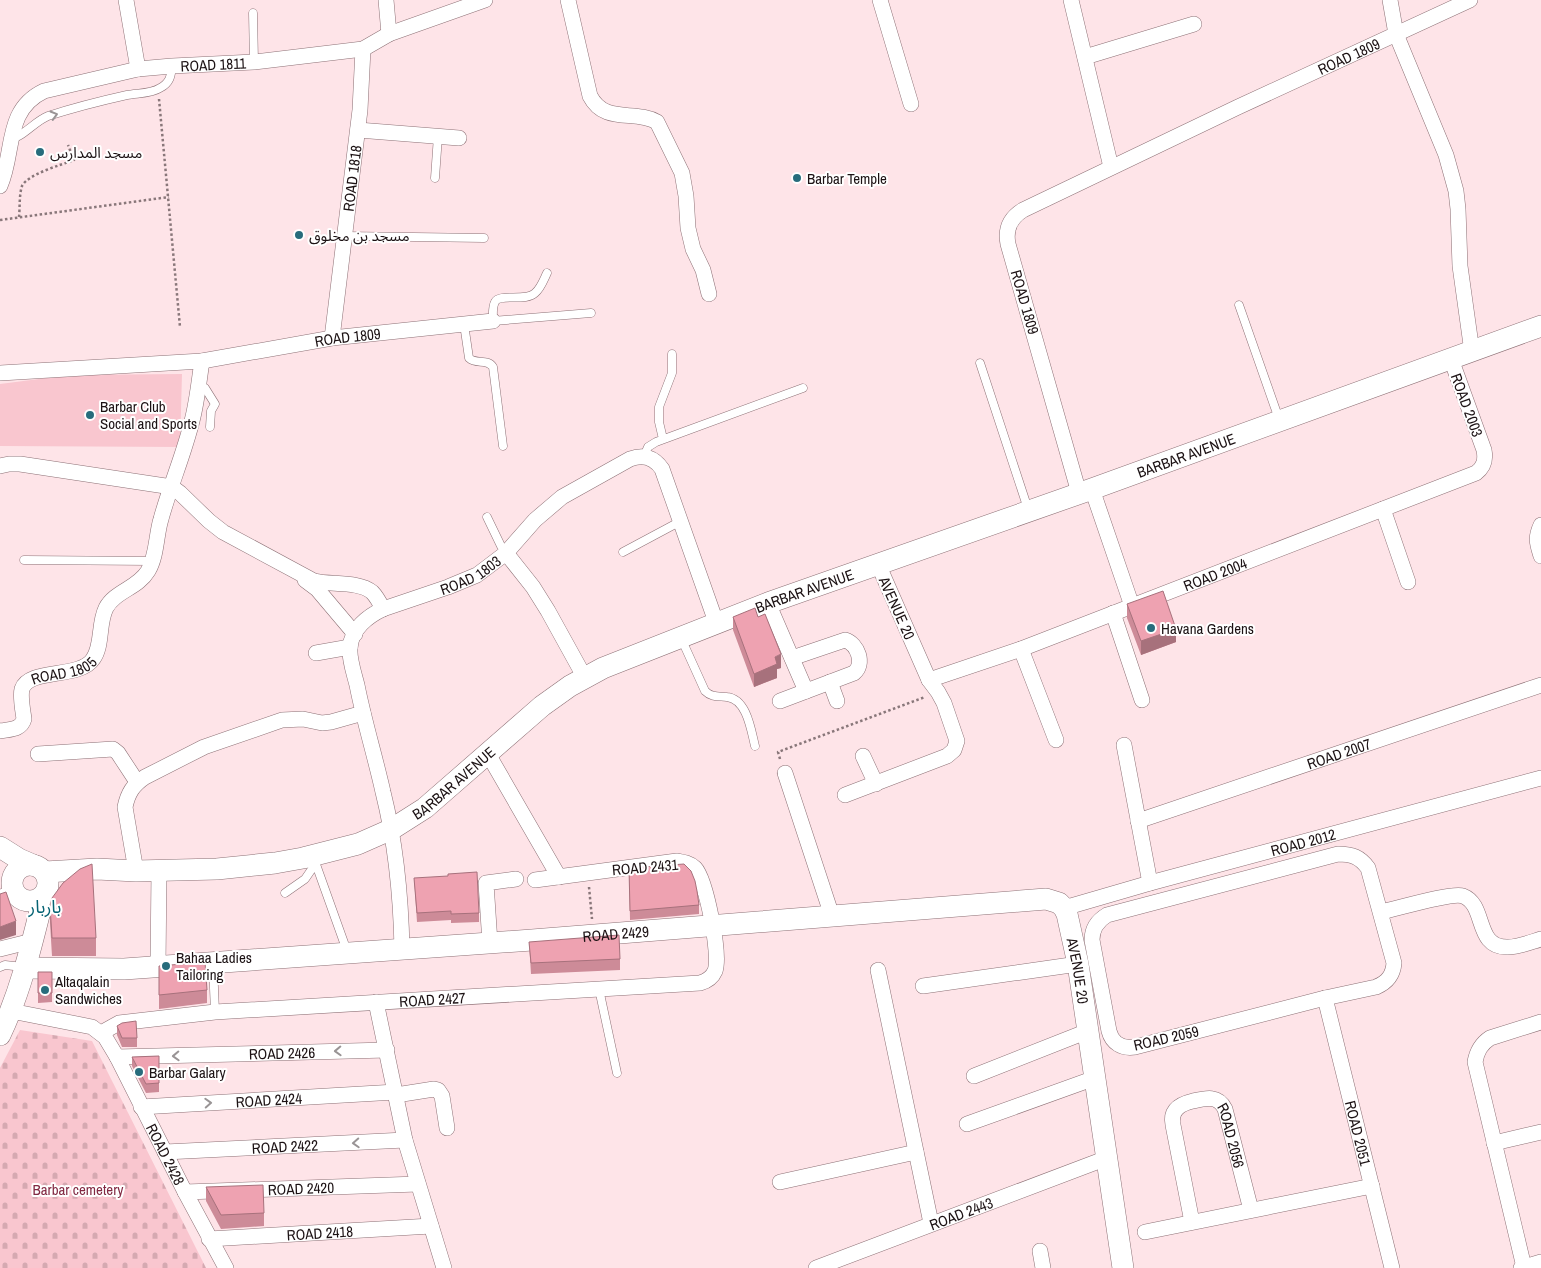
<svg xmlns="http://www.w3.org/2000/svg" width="1541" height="1268" font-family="'Archivo Narrow','Noto Sans Arabic',sans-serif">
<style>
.green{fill:#f9c6cf}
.cemetery{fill:url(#cemetery-stones)}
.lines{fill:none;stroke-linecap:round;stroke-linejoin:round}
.lane-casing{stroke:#8d7176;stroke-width:9}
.street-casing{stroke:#8d7176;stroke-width:16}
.secondary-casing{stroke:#8d7176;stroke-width:22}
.path{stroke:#89777a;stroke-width:2.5;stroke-dasharray:2.5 2.5;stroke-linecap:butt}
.lane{stroke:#fff;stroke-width:8}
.street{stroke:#fff;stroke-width:15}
.secondary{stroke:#fff;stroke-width:21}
.wall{fill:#cd8b98}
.shaded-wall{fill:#a7717c}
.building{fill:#eea2b1;stroke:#a7717c}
.oneway{stroke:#999495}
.poi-dot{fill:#286c7c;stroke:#fff;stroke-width:2}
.labels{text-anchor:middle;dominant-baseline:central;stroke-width:4;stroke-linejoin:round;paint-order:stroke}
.street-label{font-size:15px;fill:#1c1214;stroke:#fff}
.poi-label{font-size:15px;fill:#1c1214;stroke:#fff;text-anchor:start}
.park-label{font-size:15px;fill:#822943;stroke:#fff}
.quarter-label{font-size:18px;fill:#066374;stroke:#fff}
</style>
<defs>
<pattern id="cemetery-stones" width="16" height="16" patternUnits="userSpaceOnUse" patternTransform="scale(1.25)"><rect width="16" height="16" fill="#f9c6cf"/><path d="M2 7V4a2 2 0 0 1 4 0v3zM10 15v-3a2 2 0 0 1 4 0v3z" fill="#d5a9b1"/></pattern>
</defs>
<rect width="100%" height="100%" fill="#fee4e8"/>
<!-- green -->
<path class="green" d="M182 374 180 447 0 446V384L70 375Z"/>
<!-- cemetery -->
<path class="cemetery" d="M20 1030 92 1041 206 1268H0V1068Z"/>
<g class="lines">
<!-- lane casing -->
<g class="lane-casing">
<path id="lane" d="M253 13 254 62
M12 138C23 137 35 121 48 116 73 108 100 101 127 95 137 93 151 94 160 88 170 83 171 76 172 66
M435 178 438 136
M344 236 484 238
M547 273C544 279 541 288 535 293 526 302 499 293 495 302 492 307 493 316 493 321L591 313
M1239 305 1279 419
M464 324 469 358C476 365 487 358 493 367L503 446
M980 363 1028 509
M199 385 205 388 215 404 211 411 210 427
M663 439 659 422V407L672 373V354
M644 456 648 447 656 442 803 388
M487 517 501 546 506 553
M623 552 681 521
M24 560 152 561
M681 638 705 691C712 698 719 696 727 697 747 699 751 730 755 746
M313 856 347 951
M285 893 305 879 316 863
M213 964 215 1012
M0 967 5 965 23 967
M599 989 617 1073"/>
</g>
<!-- street casing -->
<g class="street-casing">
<g id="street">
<path d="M126 0 138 69"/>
<path d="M386 0 389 34"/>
<path d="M568 0 590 96C605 125 635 109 657 122L682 173 686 196 688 228 693 249 703 270 709 294"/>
<path d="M880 0 911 104"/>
<path d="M1071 0 1111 167"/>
<path d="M1390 0 1396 34 1446 155 1456 191 1458 209 1460 266 1472 352"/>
<path d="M1085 57 1194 24"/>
<path d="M358 130 459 138"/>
<path id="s1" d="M0 186C15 152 4 110 44 91L138 69 172 66 254 62 363 49 389 34 485 0"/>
<path id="s2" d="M332 338 360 110 363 49"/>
<path id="s3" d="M0 373 202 361 332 338 493 321"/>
<path d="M0 466 9 464H20L172 487 180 493 209 521 223 532 314 581C331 585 359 581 372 592 377 597 380 603 383 609"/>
<path d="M1092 489 1132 606"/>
<path id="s4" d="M1079 493 1008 244C1005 229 1010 218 1023 210L1238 107 1470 0"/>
<path d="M1383 509 1408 582"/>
<path d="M1541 525C1535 538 1537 543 1541 556"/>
<path d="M506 553 533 587 548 611 585 678"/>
<path d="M305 580 317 589 355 634"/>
<path d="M768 603 806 691"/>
<path d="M1113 613 1142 700"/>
<path d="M1021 649 1056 740"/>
<path d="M316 653 350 647"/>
<path id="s5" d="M929 680 1021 649 1476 473C1484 467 1486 460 1484 450L1451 359"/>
<path d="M830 682 837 701"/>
<path d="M780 701 854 673C865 664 858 644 845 640L792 658"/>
<path id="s6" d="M0 731C10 729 21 730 24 719 23 711 20 697 22 689 29 668 80 679 93 659 103 645 98 624 106 608 115 591 138 588 148 571 157 556 156 535 161 519 170 486 184 454 192 421 197 402 199 381 202 361"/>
<path d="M1124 745 1150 883"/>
<path d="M38 754 113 749 118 753 137 782"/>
<path d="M488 754 559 877"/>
<path d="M863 756 876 784"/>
<path d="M785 773 832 916"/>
<path d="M845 795 947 756 954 750 957 741 944 703 938 692 929 680 878 564"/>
<path id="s7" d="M1138 821 1541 685"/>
<path d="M1338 854C1352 854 1360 857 1368 868L1394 963C1393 975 1388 982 1376 987L1325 998 1135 1047C1122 1049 1112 1043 1109 1031L1092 940C1092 929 1097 921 1107 915Z"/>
<path d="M136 871 125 807C128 793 133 785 145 777L204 747 282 720 303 719 322 723 331 722 363 713"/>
<path d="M0 898 13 891"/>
<path id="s8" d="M1064 908 1150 883 1541 778"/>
<path d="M1381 912C1396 909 1452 892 1463 896 1487 905 1474 948 1508 947 1519 947 1531 942 1541 939"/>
<path d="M490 943 486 883 516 879"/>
<path d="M0 949 24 943"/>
<path id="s9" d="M402 950C401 896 396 844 383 792 375 756 364 721 357 685 354 673 349 659 350 648 351 629 368 616 383 609L448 587 477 575 506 553 535 520 562 497 630 459C643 454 654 457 662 469L716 622"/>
<path d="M158 966 159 871"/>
<path d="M878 970 931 1223"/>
<path d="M923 986 1078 964"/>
<path id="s10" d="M1325 998 1392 1268"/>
<path d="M376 1002 405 1140 444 1268"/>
<path id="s11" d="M11 1011 92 1027 105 1037 117 1057 185 1192 226 1268"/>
<path id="s12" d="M101 1033 119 1023 215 1012 700 983C707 981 712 978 715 971 721 955 706 880 695 868 690 863 683 862 677 861L535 880"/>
<path id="s13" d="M117 1057 387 1050"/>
<path d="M974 1076 1088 1031"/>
<path d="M396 1095 434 1089 438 1090 442 1096 447 1128"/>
<path id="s14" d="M141 1107 396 1092"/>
<path d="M967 1124 1095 1078"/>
<path d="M1494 1143 1541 1132"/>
<path id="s15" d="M165 1152 405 1140"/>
<path d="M780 1182 916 1152"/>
<path id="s16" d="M185 1192 418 1184"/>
<path id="s17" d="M1192 1222 1173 1125C1170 1110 1180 1104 1193 1101 1206 1098 1218 1095 1225 1109L1251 1210"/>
<path d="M1145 1232 1372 1186"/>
<path id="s18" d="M209 1239 431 1226"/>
<path d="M1040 1251 1043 1268"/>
<path d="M1524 1267 1475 1062C1477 1051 1481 1044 1490 1038L1541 1022"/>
<path id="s19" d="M816 1268 1107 1158"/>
<path d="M1521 1268 1541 1262"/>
</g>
</g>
<!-- secondary casing -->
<g class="secondary-casing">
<g id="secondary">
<path d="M0 847 19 859 33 865"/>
<circle cx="30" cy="883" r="18"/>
<path id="s20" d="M45 872 97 869 136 871 217 869 275 863 303 858 358 844 392 829 425 808 542 706 570 686 603 668 768 603 1092 489 1541 326"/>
<path id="s21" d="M25 968 124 969 532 940 1046 899 1059 903 1064 908 1067 914 1078 964 1123 1268"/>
<path d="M0 1035C21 991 32 943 44 895"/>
</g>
</g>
<!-- path -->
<path class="path" d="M159 99 180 327
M19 217C20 208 19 195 22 186 28 174 61 165 74 160L68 145
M0 220 169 197
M780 759 778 752 925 697
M589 887 592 919"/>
<!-- lane -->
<use href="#lane" class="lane"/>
<!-- street -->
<use href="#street" class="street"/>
<!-- secondary -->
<use href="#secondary" class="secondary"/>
</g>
<!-- wall -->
<path class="wall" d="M1127 604 1176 642 1141 655 1127 618Z
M733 617 781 668 777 669V678L754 687 733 630Z
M629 868 699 905V914L630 920Z
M414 878 479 913V922L451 923V920L417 922Z
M50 905 96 938V956H52L50 923Z
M529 942 620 959V970L531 974Z
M159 966 207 990V1003L159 1009Z
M38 972H52V1002L38 1003Z
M117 1026 137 1038V1047H122L117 1035Z
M159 1056V1092L146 1093 132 1066V1057Z
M206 1187 264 1213V1226L221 1229 206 1201Z"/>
<!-- shaded-wall -->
<path class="shaded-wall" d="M1176 629V642L1141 655V641Z
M781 654V668L777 669V678L754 687V674L775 657Z
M16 921V935L0 940V927Z"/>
<!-- building -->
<path class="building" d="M1163 591 1176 629 1141 641 1127 604Z
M755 608 758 617 765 614 781 654 775 657 777 664 754 674 733 617Z
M92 864 96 938H52L50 905 52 898 63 883 80 869Z
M684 864 691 871 695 881 697 891 699 905 630 911 629 868Z
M477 872 479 913 451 914V911L417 913 414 878 448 876V874Z
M6 892 16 921 0 927V894Z
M619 935 620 959 531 963 529 942Z
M205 962 207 990 159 995V966Z
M38 972H52V993H38Z
M136 1021 137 1038H122L117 1026 122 1023Z
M159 1056V1083L146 1084 132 1057Z
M263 1185 264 1213 221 1215 206 1187Z"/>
<!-- one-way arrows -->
<defs><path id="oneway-chevron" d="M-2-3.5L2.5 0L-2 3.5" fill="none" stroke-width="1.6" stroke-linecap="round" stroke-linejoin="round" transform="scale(1.25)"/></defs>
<g class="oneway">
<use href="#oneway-chevron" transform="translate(54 115) rotate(-16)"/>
<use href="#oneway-chevron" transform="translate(338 1051) rotate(178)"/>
<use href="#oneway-chevron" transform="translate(176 1056) rotate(178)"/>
<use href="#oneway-chevron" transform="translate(208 1103) rotate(-3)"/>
<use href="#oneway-chevron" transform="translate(356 1143) rotate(177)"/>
</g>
<!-- markers -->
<g class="poi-dot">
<circle cx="40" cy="152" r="5"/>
<circle cx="797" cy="178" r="5"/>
<circle cx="299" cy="235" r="5"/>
<circle cx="90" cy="415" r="5"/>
<circle cx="1151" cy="628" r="5"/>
<circle cx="166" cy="966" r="5"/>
<circle cx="45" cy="990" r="5"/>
<circle cx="139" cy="1072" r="5"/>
</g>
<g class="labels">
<!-- street labels -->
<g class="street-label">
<text stroke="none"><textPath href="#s4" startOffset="659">ROAD 1809</textPath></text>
<text stroke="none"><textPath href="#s1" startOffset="281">ROAD 1811</textPath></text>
<text stroke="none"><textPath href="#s2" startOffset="161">ROAD 1818</textPath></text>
<text transform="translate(1025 302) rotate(74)">ROAD 1809</text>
<text stroke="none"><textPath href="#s3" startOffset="350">ROAD 1809</textPath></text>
<text transform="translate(1467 405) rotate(70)">ROAD 2003</text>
<text stroke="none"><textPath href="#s20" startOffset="1240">BARBAR AVENUE</textPath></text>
<text stroke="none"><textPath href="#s9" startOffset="455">ROAD 1803</textPath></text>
<text stroke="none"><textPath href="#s5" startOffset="305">ROAD 2004</textPath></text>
<text stroke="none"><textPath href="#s20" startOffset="835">BARBAR AVENUE</textPath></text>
<text transform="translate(897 608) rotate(66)">AVENUE 20</text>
<text stroke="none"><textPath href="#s6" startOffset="106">ROAD 1805</textPath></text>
<text stroke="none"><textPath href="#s7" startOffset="212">ROAD 2007</textPath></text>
<text stroke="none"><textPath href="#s20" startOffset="430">BARBAR AVENUE</textPath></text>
<text stroke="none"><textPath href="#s8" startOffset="248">ROAD 2012</textPath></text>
<text transform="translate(645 867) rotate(-5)">ROAD 2431</text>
<text stroke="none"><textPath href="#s21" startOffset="592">ROAD 2429</textPath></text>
<text stroke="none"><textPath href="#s21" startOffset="1109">AVENUE 20</textPath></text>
<text stroke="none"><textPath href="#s12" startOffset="335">ROAD 2427</textPath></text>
<text transform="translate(1166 1038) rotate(-13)">ROAD 2059</text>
<text stroke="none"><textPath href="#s13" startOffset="165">ROAD 2426</textPath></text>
<text stroke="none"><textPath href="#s14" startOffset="128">ROAD 2424</textPath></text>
<text stroke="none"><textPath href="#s10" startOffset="139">ROAD 2051</textPath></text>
<text stroke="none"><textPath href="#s17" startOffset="198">ROAD 2056</textPath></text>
<text stroke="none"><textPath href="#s15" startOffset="120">ROAD 2422</textPath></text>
<text stroke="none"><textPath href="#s11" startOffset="231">ROAD 2428</textPath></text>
<text stroke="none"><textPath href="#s16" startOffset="116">ROAD 2420</textPath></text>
<text stroke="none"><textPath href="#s19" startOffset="155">ROAD 2443</textPath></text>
<text stroke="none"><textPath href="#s18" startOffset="111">ROAD 2418</textPath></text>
</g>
<!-- poi labels -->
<g class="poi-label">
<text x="50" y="152">مسجد المدارس</text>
<text x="807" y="178">Barbar Temple</text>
<text x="309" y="235">مسجد بن مخلوق</text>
<text x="100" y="406">Barbar Club<tspan x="100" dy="17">Social and Sports</tspan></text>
<text x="1161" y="628">Havana Gardens</text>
<text x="176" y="957">Bahaa Ladies<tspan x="176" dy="17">Tailoring</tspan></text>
<text x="55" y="981">Altaqalain<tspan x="55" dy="17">Sandwiches</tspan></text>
<text x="149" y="1072">Barbar Galary</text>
</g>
<!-- park labels -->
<g class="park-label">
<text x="78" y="1189">Barbar cemetery</text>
</g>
<!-- quarter labels -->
<g class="quarter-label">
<text x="45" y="906">باربار</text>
</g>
</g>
</svg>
